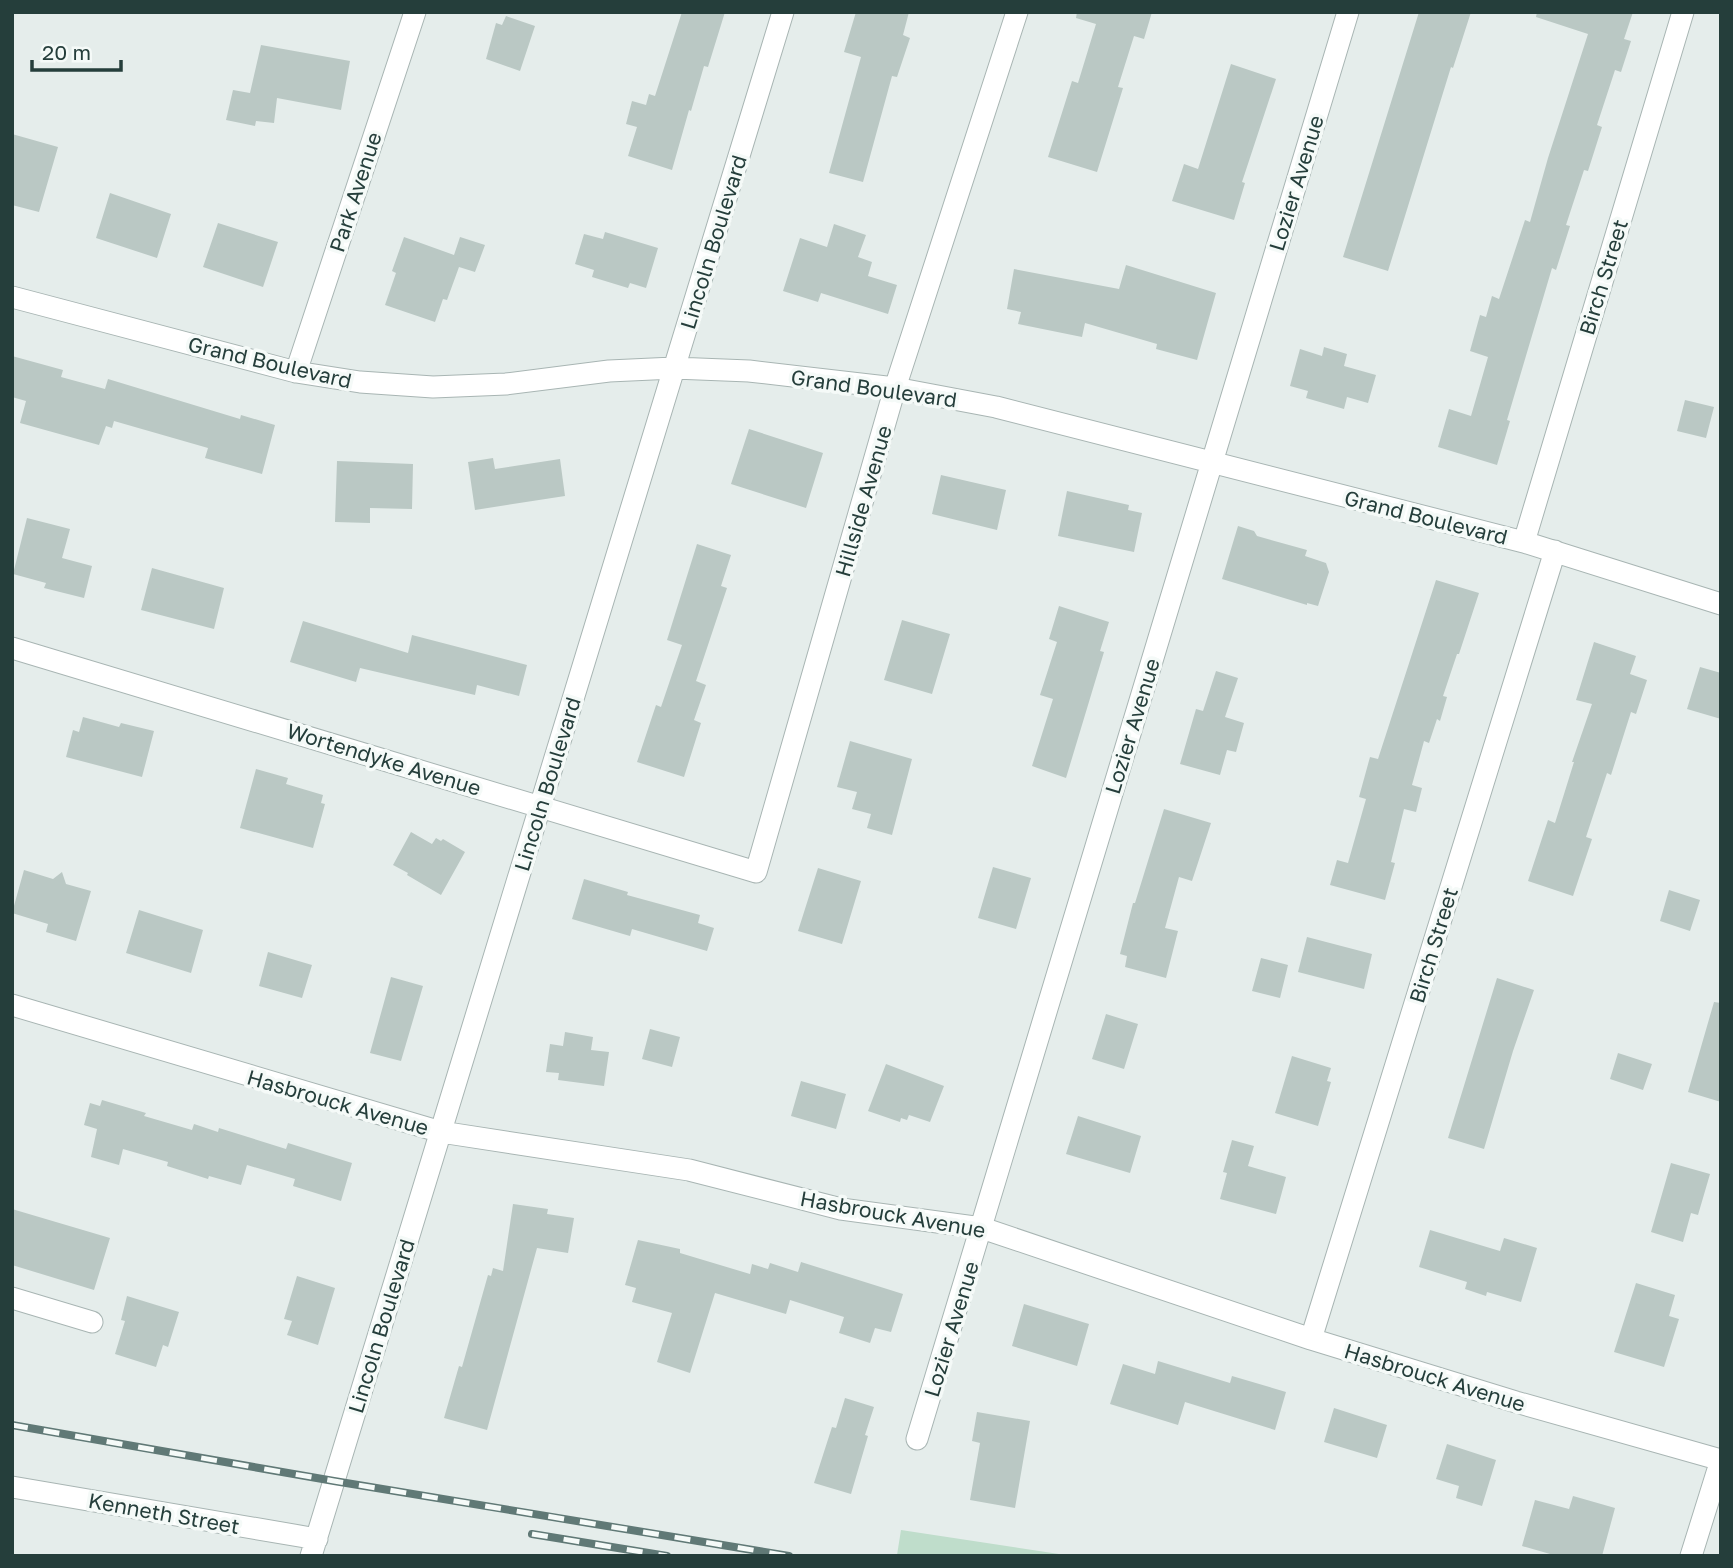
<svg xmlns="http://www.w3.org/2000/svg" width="1733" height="1568" font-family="'Golos Text',sans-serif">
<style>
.green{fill:#bfddcb}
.building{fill:#bac8c4}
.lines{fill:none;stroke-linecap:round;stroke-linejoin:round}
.minor-casing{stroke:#a8b5b3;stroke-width:23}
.minor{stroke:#fff;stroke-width:21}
.rail-casing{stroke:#607976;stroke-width:8}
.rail{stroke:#f5faf8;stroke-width:5;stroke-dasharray:16;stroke-linecap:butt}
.labels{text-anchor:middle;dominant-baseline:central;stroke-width:7;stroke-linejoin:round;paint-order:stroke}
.street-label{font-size:21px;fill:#253e3b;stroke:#f5faf8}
</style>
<rect width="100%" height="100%" fill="#e5edeb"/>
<!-- green -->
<path class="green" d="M901 1530 1072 1556 897 1555Z"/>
<!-- building -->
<path class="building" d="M682 12H725L708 67 704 66 691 111 689 110 672 170 628 156 637 127 626 124 632 101 646 105 649 94 655 96Z
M856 12H909L903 35 910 38 897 77 892 76 863 182 829 173 861 57 844 52Z
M1077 12H1152L1144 39 1134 36 1118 87 1123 88 1097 172 1048 157 1072 81 1078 83 1096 24 1076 18Z
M1419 12H1471L1453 68 1451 67 1388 271 1343 257Z
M1537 12H1633L1624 39 1631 41 1621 72 1615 70 1597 125 1602 127 1588 171 1584 170 1566 225 1570 226 1556 270 1552 268 1507 420 1510 421 1497 465 1438 447 1449 409 1471 416 1488 357 1470 351 1480 315 1486 317 1492 296 1499 299 1525 220 1530 222 1548 158 1588 34 1536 17Z
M506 16 535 26 520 71 486 59 496 23 502 25Z
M261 45 350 61 341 110 277 98 274 123 256 121 255 126 226 120 233 90 250 93Z
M1231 64 1276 79 1242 182 1245 183 1234 220 1172 201 1184 164 1198 169Z
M12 134 58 147 39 212 12 205Z
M110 193 171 214 157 258 96 238Z
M218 223 278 242 263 287 203 267Z
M834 224 866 235 858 257 872 262 868 276 897 285 888 314 821 293 818 302 783 291 800 238 827 247Z
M605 232 658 248 646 288 630 283 628 288 592 277 594 270 575 264 584 234 603 239Z
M404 237 454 255 460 237 485 245 475 272 459 267 447 300 443 299 435 322 385 305 396 273 392 271Z
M1126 265 1216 293 1197 360 1156 349 1157 344 1085 323 1082 337 1018 324 1021 312 1007 309 1014 269 1119 289Z
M1324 347 1347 354 1344 366 1376 375 1368 403 1347 397 1344 409 1306 398 1308 391 1290 386 1300 349 1322 356Z
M12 356 63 370 61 377 105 389 108 379 240 419 241 415 275 425 262 474 205 458 208 448 114 421 112 428 106 426 99 445 20 423 26 401 12 397Z
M1685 400 1714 407 1706 438 1677 431Z
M749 429 823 453 806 508 731 484Z
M493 458 495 469 560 459 565 496 475 510 468 462Z
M337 461 413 464 412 509 370 508V523L335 522Z
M941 475 1006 490 997 530 932 514Z
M1067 491 1129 505 1128 510 1142 513 1134 552 1058 536Z
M27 518 70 529 62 558 92 566 84 598 44 588 46 583 13 574Z
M1238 526 1254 531 1257 536 1307 550 1305 556 1326 563 1329 572 1318 606 1307 603V605L1222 579Z
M697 544 731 555 721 586 727 588 696 681 706 685 694 720 701 723 684 777 637 762 656 705 661 707 682 645 667 640Z
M152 568 224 588 214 629 141 610Z
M1436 580 1479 593 1459 654H1457L1443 696 1447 697 1440 721 1437 719 1429 743 1424 741 1412 785 1422 788 1416 812 1404 809 1391 862 1395 863 1385 900 1330 885 1337 860 1348 863 1366 799 1359 797 1370 757 1378 759Z
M1059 606 1109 622 1100 651 1104 652 1066 778 1032 766 1053 699 1040 695 1057 642 1049 639Z
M902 620 950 634 932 694 884 680Z
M303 621 408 653 412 635 527 665 519 696 477 685 475 695 360 668 356 682 290 662Z
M1594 642 1636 656 1630 674 1647 680 1636 714 1631 712 1611 775 1607 773 1586 837 1592 839 1573 896 1528 881 1548 820 1555 823 1574 762H1572L1592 704 1576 700Z
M1700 667 1721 673V719L1687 709Z
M1216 671 1238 678 1225 717 1244 723 1236 752 1227 750 1220 775 1180 764 1196 709 1203 711Z
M83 717 119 727 121 723 154 731 142 777 66 757 73 730 79 732Z
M850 741 912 759 892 835 867 828 871 814 852 809 857 792 837 787Z
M256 769 288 778 286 784 323 795 321 803 325 804 313 848 240 828Z
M1164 809 1211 823 1192 881 1179 877 1165 928 1178 931 1166 978 1125 967 1127 956 1120 954 1133 903H1135Z
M411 832 432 844 436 838 441 841 443 839 465 852 441 895 407 875 408 873 393 865Z
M993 867 1031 878 1016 929 978 918Z
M818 868 861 881 842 944 798 931Z
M24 870 53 879 62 872 66 884 91 891 76 941 46 932 48 924 12 913Z
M584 879 628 892 627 895 700 915 698 923 714 928 707 951 632 929 630 936 572 919Z
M1669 890 1700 900 1690 931 1660 921Z
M139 910 203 930 191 973 126 953Z
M1307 937 1372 954 1364 989 1298 972Z
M268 952 312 965 302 998 259 986Z
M1261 958 1288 965 1280 998 1252 991Z
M391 977 423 986 401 1061 370 1053Z
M1497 978 1534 990 1513 1051 1484 1149 1448 1138Z
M1714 1002 1721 1003V1102L1688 1092Z
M1106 1014 1138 1024 1124 1069 1092 1059Z
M650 1029 680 1037 672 1067 642 1059Z
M565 1032 593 1037 591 1050 609 1052 604 1086 558 1080 559 1073 546 1072 550 1044 563 1046Z
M1618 1053 1652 1064 1643 1090 1610 1079Z
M1292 1056 1331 1068 1327 1081 1331 1082 1318 1126 1275 1113Z
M886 1064 944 1086 930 1122 909 1115 907 1120 901 1118 900 1122 868 1111Z
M801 1081 846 1094 836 1129 791 1116Z
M102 1100 146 1113 144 1116 192 1130 194 1124 218 1132 219 1128 286 1149 288 1143 352 1163 341 1201 293 1186 295 1179 247 1165 241 1185 209 1176 208 1179 167 1166 168 1162 123 1149 119 1165 91 1157 97 1129 84 1125 90 1103 100 1106Z
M1078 1116 1141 1136 1130 1173 1066 1154Z
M1232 1140 1254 1146 1248 1166 1286 1177 1276 1214 1220 1199 1227 1173 1223 1172Z
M1671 1163 1710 1174 1698 1215 1691 1213 1683 1242 1651 1232Z
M513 1204 548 1209 547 1214 574 1218 568 1253 537 1248 487 1430 444 1418 459 1366 462 1367 488 1275 491 1276 493 1268 503 1271Z
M12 1209 110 1238 94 1290 12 1265Z
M1430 1230 1500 1251 1504 1238 1537 1248 1521 1302 1487 1292 1486 1296 1465 1289 1467 1282 1419 1267Z
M638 1240 680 1249V1253L750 1274 752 1264 768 1269 770 1263 798 1272 801 1262 903 1294 891 1332 875 1328 870 1343 839 1333 844 1317 790 1300 786 1314 715 1293 690 1373 657 1362 672 1313 632 1302 636 1288 625 1285Z
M297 1276 335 1288 318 1345 287 1335 292 1321 284 1319Z
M1636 1283 1675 1295 1669 1316 1679 1319 1664 1367 1614 1352Z
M127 1296 179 1312 168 1347 163 1345 156 1367 115 1354 125 1321 121 1320Z
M1024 1304 1089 1324 1077 1366 1012 1346Z
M1158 1361 1230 1383 1232 1376 1286 1392 1275 1430 1185 1402 1178 1425 1110 1404 1123 1364 1155 1374Z
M845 1398 874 1407 865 1435 868 1436 851 1494 814 1483 832 1427 836 1428Z
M1334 1408 1387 1425 1377 1458 1324 1442Z
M977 1412 1030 1421 1015 1508 970 1500 980 1443 972 1441Z
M1447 1444 1496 1460 1482 1506 1456 1498 1459 1486 1436 1479Z
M1573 1496 1615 1508 1602 1556H1557L1522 1546 1535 1500 1569 1509Z"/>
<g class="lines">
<!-- minor casing -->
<g class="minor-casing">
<path id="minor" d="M12 297 296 372 360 382 433 387 506 384 609 371 674 368 749 371 895 388 996 407 1524 542 1721 604
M296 372 415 12
M1524 542 1683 12
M12 648 756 872 895 388 1017 12
M12 1005 441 1132 689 1170 841 1209 982 1228 1311 1339 1516 1402 1721 1460
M12 1298 92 1322
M1311 1339 1555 551
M917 1439 1348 12
M12 1487 317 1539
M311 1556 783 12
M1691 1556 1721 1460"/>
</g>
<!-- minor -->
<use href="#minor" class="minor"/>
<!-- rail casing -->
<g class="rail-casing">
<path id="rail" d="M12 1425 334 1481 789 1556
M532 1534 667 1556"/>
</g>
<!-- rail -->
<use href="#rail" class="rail"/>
</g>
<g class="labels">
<!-- street labels -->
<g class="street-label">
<text transform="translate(1296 183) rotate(-73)">Lozier Avenue</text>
<text transform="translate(355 192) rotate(-72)">Park Avenue</text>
<text transform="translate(713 242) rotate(-73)">Lincoln Boulevard</text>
<text transform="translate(1603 277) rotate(-73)">Birch Street</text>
<text transform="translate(270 362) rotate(13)">Grand Boulevard</text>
<text transform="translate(874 388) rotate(8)">Grand Boulevard</text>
<text transform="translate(863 501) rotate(-74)">Hillside Avenue</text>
<text transform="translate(1426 517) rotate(14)">Grand Boulevard</text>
<text transform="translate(1132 726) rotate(-73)">Lozier Avenue</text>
<text transform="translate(384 759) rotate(17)">Wortendyke Avenue</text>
<text transform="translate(547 784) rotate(-73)">Lincoln Boulevard</text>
<text transform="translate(1433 945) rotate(-73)">Birch Street</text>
<text transform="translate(338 1102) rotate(16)">Hasbrouck Avenue</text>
<text transform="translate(893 1214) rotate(10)">Hasbrouck Avenue</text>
<text transform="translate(381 1326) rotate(-73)">Lincoln Boulevard</text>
<text transform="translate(951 1329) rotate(-73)">Lozier Avenue</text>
<text transform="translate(1435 1377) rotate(17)">Hasbrouck Avenue</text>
<text transform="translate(164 1513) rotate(10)">Kenneth Street</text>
</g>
</g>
<!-- border -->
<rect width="1733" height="1568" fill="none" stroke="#253e3b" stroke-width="28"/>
<!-- scale -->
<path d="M32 60v10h89v-10" fill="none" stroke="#253e3b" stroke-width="3.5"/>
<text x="42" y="60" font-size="21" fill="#253e3b" stroke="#f5faf8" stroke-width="5" paint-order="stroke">20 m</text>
</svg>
